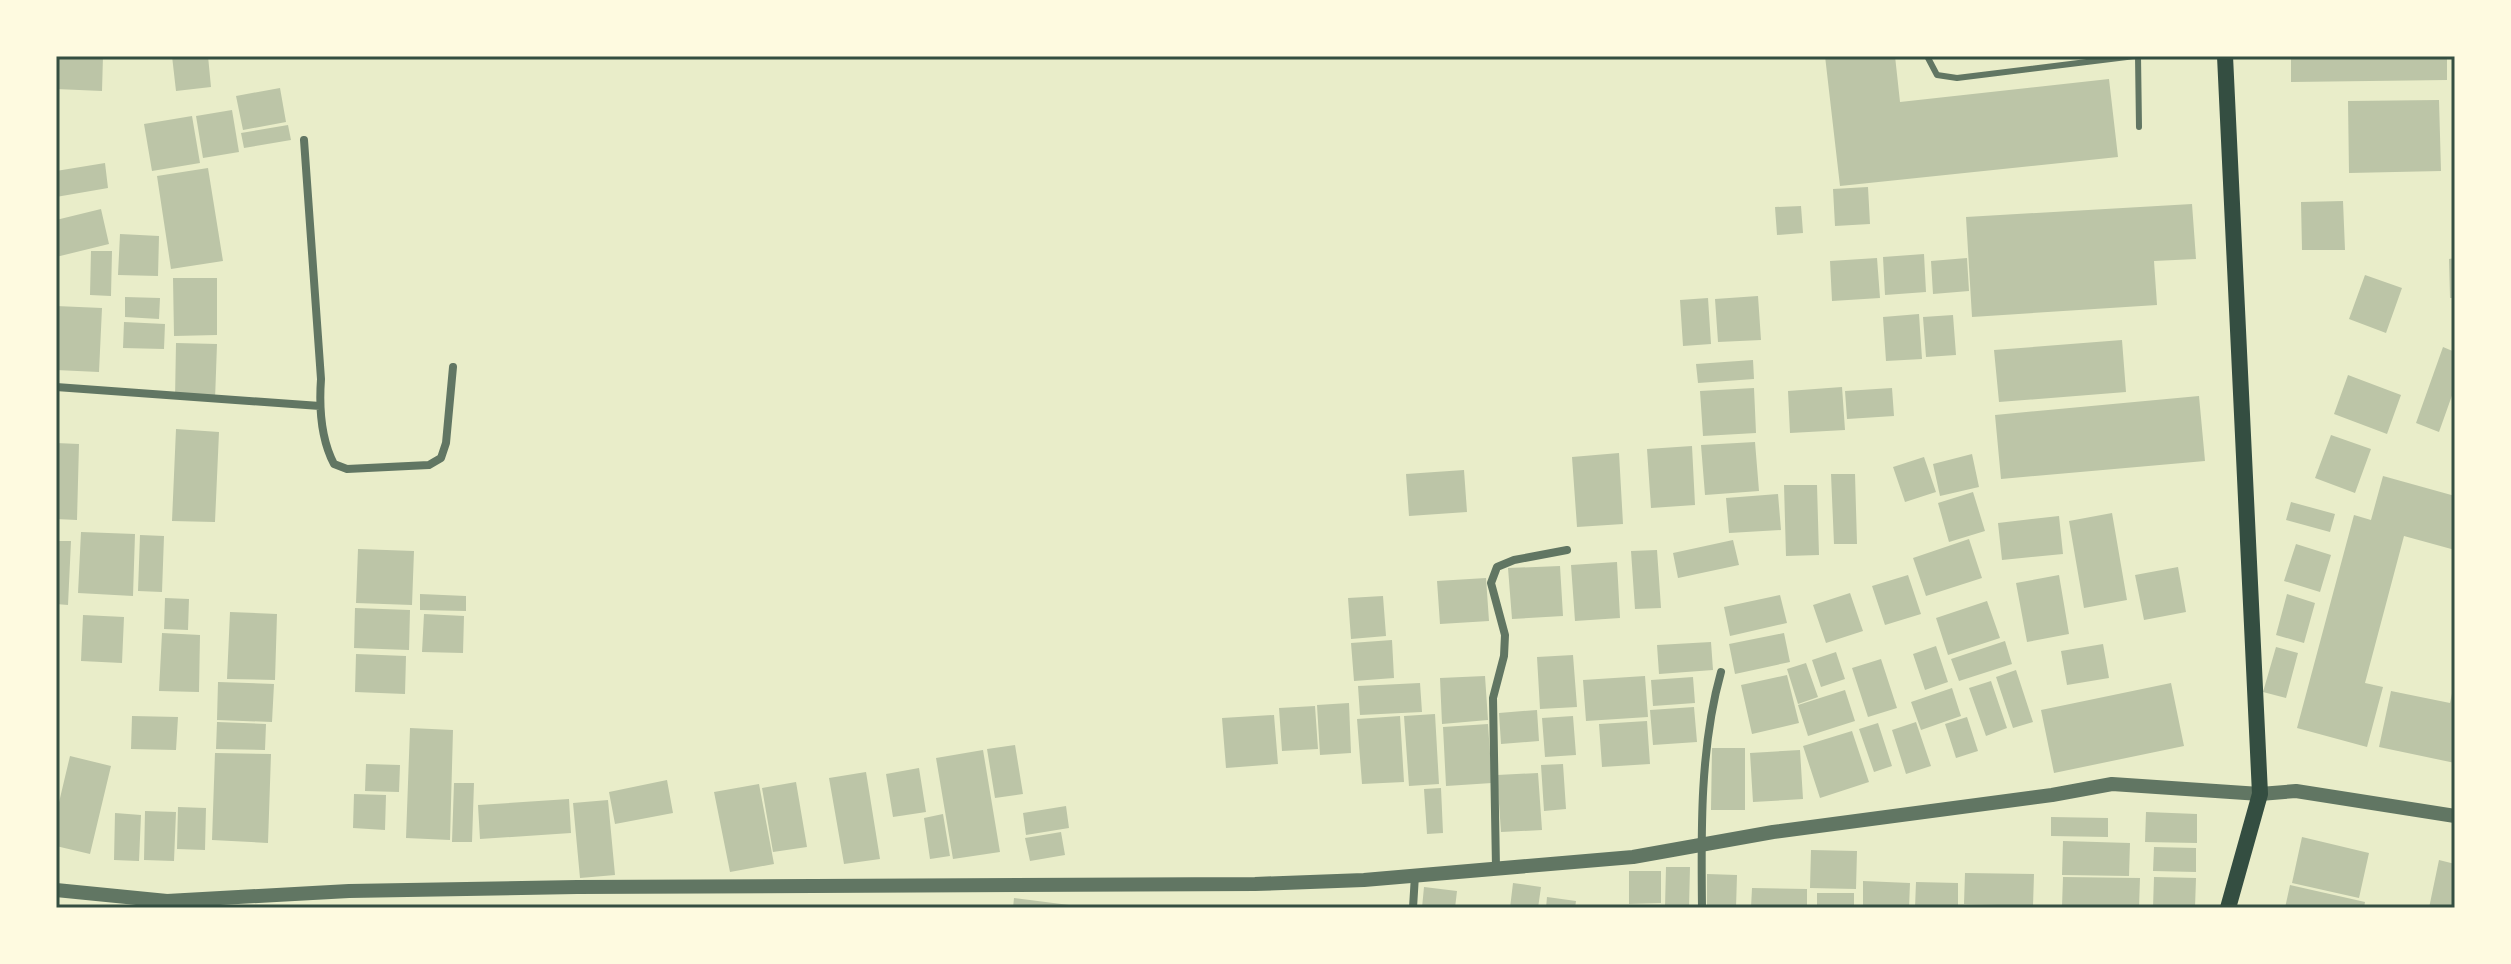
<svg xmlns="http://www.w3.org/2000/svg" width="2511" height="964" font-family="Georgia,serif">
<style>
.building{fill:#bcc5a7}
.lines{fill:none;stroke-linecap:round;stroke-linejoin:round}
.service{stroke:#617663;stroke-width:6}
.minor{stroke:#617663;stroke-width:8}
.tertiary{stroke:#617663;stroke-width:14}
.secondary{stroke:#344e41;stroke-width:16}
.neatline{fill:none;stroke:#344e41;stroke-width:3}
</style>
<rect width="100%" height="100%" fill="#e9edc9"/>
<!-- building -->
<path class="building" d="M56 56H103L102 91 56 89Z
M172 56H208L211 87 176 91Z
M1825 56H1895L1900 102 2109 79 2118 157 1840 186Z
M2291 56H2447V80L2291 82Z
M280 88 286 122 243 130 236 96Z
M2439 100 2441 171 2349 173 2348 101Z
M232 110 239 152 203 158 196 116Z
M192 116 200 163 152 171 144 124Z
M288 125 291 140 244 148 241 133Z
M105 163 108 188 56 197V171Z
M208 168 223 261 171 269 157 176Z
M1868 187 1870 224 1835 226 1833 189Z
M2343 201 2345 250H2302L2301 202Z
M2192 204 2196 259 2154 261 2157 305 1972 317 1966 217Z
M1801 206 1803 233 1777 235 1775 207Z
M101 209 109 244 56 257V220Z
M120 234 159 236 158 276 118 275Z
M91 251H112L111 296 90 295Z
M1924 254 1926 292 1885 295 1883 257Z
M1877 258 1880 298 1832 301 1830 261Z
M1967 258 1969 291 1933 294 1931 261Z
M2455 258V298H2450L2449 259Z
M2365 275 2402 288 2386 333 2349 319Z
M173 278H217V335L174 336Z
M1758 296 1761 340 1718 342 1715 299Z
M125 297 160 298 159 319 125 317Z
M1708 298 1711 344 1683 346 1680 300Z
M56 306 102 308 99 372 56 370Z
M1919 314 1922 359 1886 361 1883 317Z
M1953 315 1956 355 1926 357 1923 317Z
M124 322 165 324 164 349 123 348Z
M2122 340 2126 392 1999 402 1994 350Z
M176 343 217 344 215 400 175 399Z
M2443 347 2455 352V387L2439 432 2416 423Z
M1753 360 1754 379 1698 383 1696 364Z
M2348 375 2401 395 2387 434 2334 414Z
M1842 387 1845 430 1790 433 1788 391Z
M1754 388 1756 433 1703 436 1700 391Z
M1892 388 1894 416 1847 419 1845 391Z
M2199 396 2205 461 2001 479 1995 415Z
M176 429 219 432 215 522 172 521Z
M2331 435 2371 449 2355 493 2315 478Z
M1755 442 1759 491 1705 495 1701 445Z
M56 443 79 444 77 520 56 519Z
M1692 446 1695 505 1651 508 1647 449Z
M1619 453 1623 524 1577 527 1572 457Z
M1972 454 1979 487 1940 496 1933 464Z
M1924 457 1936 492 1905 502 1893 467Z
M1464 470 1467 512 1409 516 1406 474Z
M1831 474H1855L1857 544H1834Z
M2383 476 2455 496V550L2404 536 2365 683 2383 687 2367 747 2297 728 2354 515 2371 520Z
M1784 485H1817L1819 555 1786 556Z
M1973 492 1985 531 1949 542 1938 503Z
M1778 494 1781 530 1729 533 1726 498Z
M2291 502 2335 514 2330 532 2286 520Z
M2112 513 2127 600 2084 608 2069 521Z
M2059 516 2063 554 2002 560 1998 523Z
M81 532 135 534 133 596 78 593Z
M140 535 164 536 162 592 138 591Z
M1969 539 1982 578 1926 596 1913 558Z
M1733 540 1739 565 1678 578 1673 553Z
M56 541H71L68 605 56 604Z
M2296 544 2331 555 2320 592 2284 581Z
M358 549 414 551 412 605 356 603Z
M1657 550 1661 608 1635 609 1631 551Z
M1617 562 1620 618 1575 621 1571 565Z
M1560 566 1563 616 1512 619 1508 568Z
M2178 567 2186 612 2144 620 2135 575Z
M1908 575 1921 614 1885 625 1872 586Z
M2059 575 2069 634 2027 642 2016 583Z
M1486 578 1489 621 1440 624 1437 581Z
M1850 593 1863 631 1826 643 1813 605Z
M420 594 466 596V611L420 610Z
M2287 594 2315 603 2304 643 2276 635Z
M1780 595 1787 623 1730 636 1724 607Z
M1383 596 1386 636 1351 639 1348 598Z
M165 598 189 599 188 630 164 629Z
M1987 601 2000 638 1948 655 1936 618Z
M355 608 410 610 409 650 354 648Z
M230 612 277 614 275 680 227 679Z
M424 614 464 616 463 653 422 652Z
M83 615 124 617 122 663 81 661Z
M162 633 200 635 199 692 159 691Z
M1784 633 1790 662 1735 674 1729 644Z
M1392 640 1394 678 1354 681 1351 643Z
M2005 641 2012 664 1959 681 1951 659Z
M1711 642 1713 670 1659 674 1657 645Z
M2103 644 2109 678 2067 685 2061 651Z
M1936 646 1948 682 1925 690 1913 654Z
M2276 647 2298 653 2286 698 2263 692Z
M1836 652 1845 679 1821 687 1812 660Z
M356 654 406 656 405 694 355 692Z
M1573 655 1577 707 1540 709 1537 657Z
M1881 659 1897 708 1868 717 1852 668Z
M1806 663 1818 697 1798 704 1787 669Z
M2016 670 2033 722 2013 728 1996 677Z
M1787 675 1799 723 1752 734 1741 685Z
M1485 676 1488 720 1442 724 1440 678Z
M1645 676 1648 717 1586 721 1583 680Z
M1693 677 1695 703 1653 706 1651 680Z
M1991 681 2007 728 1986 736 1969 688Z
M218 682 274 684 272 722 217 720Z
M1420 683 1422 712 1360 715 1358 686Z
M2171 683 2184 746 2054 773 2041 710Z
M2454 684 2455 763 2379 747 2391 691 2450 703Z
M1952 688 1961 716 1921 730 1911 702Z
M1845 690 1855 721 1808 736 1798 705Z
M1349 703 1351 753 1320 755 1317 705Z
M1315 706 1318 749 1282 751 1279 708Z
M1694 707 1697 742 1653 745 1650 710Z
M1537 710 1539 741 1501 744 1499 713Z
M1435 714 1439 784 1409 786 1404 716Z
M1274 715 1278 764 1226 768 1222 718Z
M132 716 178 717 176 750 131 749Z
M1400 716 1404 782 1362 784 1357 719Z
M1573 716 1576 755 1545 757 1542 718Z
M1967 717 1978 751 1956 758 1945 724Z
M1647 721 1650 764 1602 767 1599 724Z
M217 722 266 724 265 750 216 749Z
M1916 722 1931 766 1906 774 1892 730Z
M1878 723 1892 766 1874 772 1859 729Z
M1488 724 1492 783 1446 786 1443 727Z
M410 728 453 730 450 840 406 838Z
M1852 731 1869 782 1820 798 1803 746Z
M1015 745 1023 794 995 798 987 749Z
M1712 748H1745V810H1711Z
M983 750 1000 852 953 859 936 758Z
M1800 750 1803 799 1753 802 1750 753Z
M215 753 271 754 268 843 212 840Z
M70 756 111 766 90 854 56 846V815Z
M366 764 400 765 399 792 365 791Z
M1563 764 1566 809 1544 811 1541 765Z
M919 768 926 812 893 817 886 774Z
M866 772 880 859 844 864 829 778Z
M1538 773 1542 830 1501 832 1497 775Z
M667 780 673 813 615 824 609 792Z
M796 782 807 847 773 852 762 788Z
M454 783H474L472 842H452Z
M759 784 774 864 730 872 714 792Z
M1441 788 1443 833 1427 834 1424 789Z
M354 794 386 795 385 830 353 828Z
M569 799 571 833 480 839 478 805Z
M608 800 615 875 580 878 573 803Z
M1066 806 1069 828 1026 835 1023 813Z
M178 807 206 808 205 850 177 849Z
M145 811 176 812 174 861 144 860Z
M2146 812 2197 814V843L2145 842Z
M115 813 141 815 139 861 114 860Z
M943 814 950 856 930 859 924 818Z
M2051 817 2108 818V837L2051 836Z
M1061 832 1065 855 1030 861 1025 838Z
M2302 837 2369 853 2359 898 2292 883Z
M2063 841 2130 843 2129 876 2062 875Z
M2154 847 2196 848V872L2153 871Z
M1811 850 1857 851 1856 889 1810 888Z
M2439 860 2455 864V908H2429Z
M1666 867H1690L1689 908H1665Z
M1629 871H1661V903L1629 904Z
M1965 873 2034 874 2033 906 1964 904Z
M1707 874 1737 875 1736 908H1707Z
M2063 877 2140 878 2139 908 2062 907Z
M2154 877 2196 878 2195 908H2153Z
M1863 881 1910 883 1909 908H1863Z
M1916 882 1958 883V908H1915Z
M1513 883 1541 887 1538 908H1510Z
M2290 885 2365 902 2364 908H2285Z
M1424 887 1457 891 1455 908H1422Z
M1752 888 1807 889V908H1751Z
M1817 893H1854V908H1817Z
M1547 897 1576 901 1575 908H1546Z
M1014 898 1069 905 1068 908H1013Z"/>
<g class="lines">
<!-- service -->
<path class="service" d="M1927 56 1937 75 1957 78 2135 56
M2138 56 2139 127"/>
<!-- minor -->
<path class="minor" d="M304 140 321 379C319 407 321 439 334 464L347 469 429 465 441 458 446 443 453 367
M56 387 320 406
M1496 868 1493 698 1504 656 1505 635 1491 583 1497 567 1514 560 1567 550
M1413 908 1415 875
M1702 908C1701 830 1700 747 1721 672"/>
<!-- tertiary -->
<path class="tertiary" d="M56 890 167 901 349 891 577 887 1255 884 1364 880 1633 857 1773 832 2052 795 2112 784 2260 794 2296 791 2455 816"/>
<!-- secondary -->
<path class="secondary" d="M2225 56 2260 794 2228 908"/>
</g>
<!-- border -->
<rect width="2511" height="964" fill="none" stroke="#fefae0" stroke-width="116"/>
<rect x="58" y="58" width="2395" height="848" class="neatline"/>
</svg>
